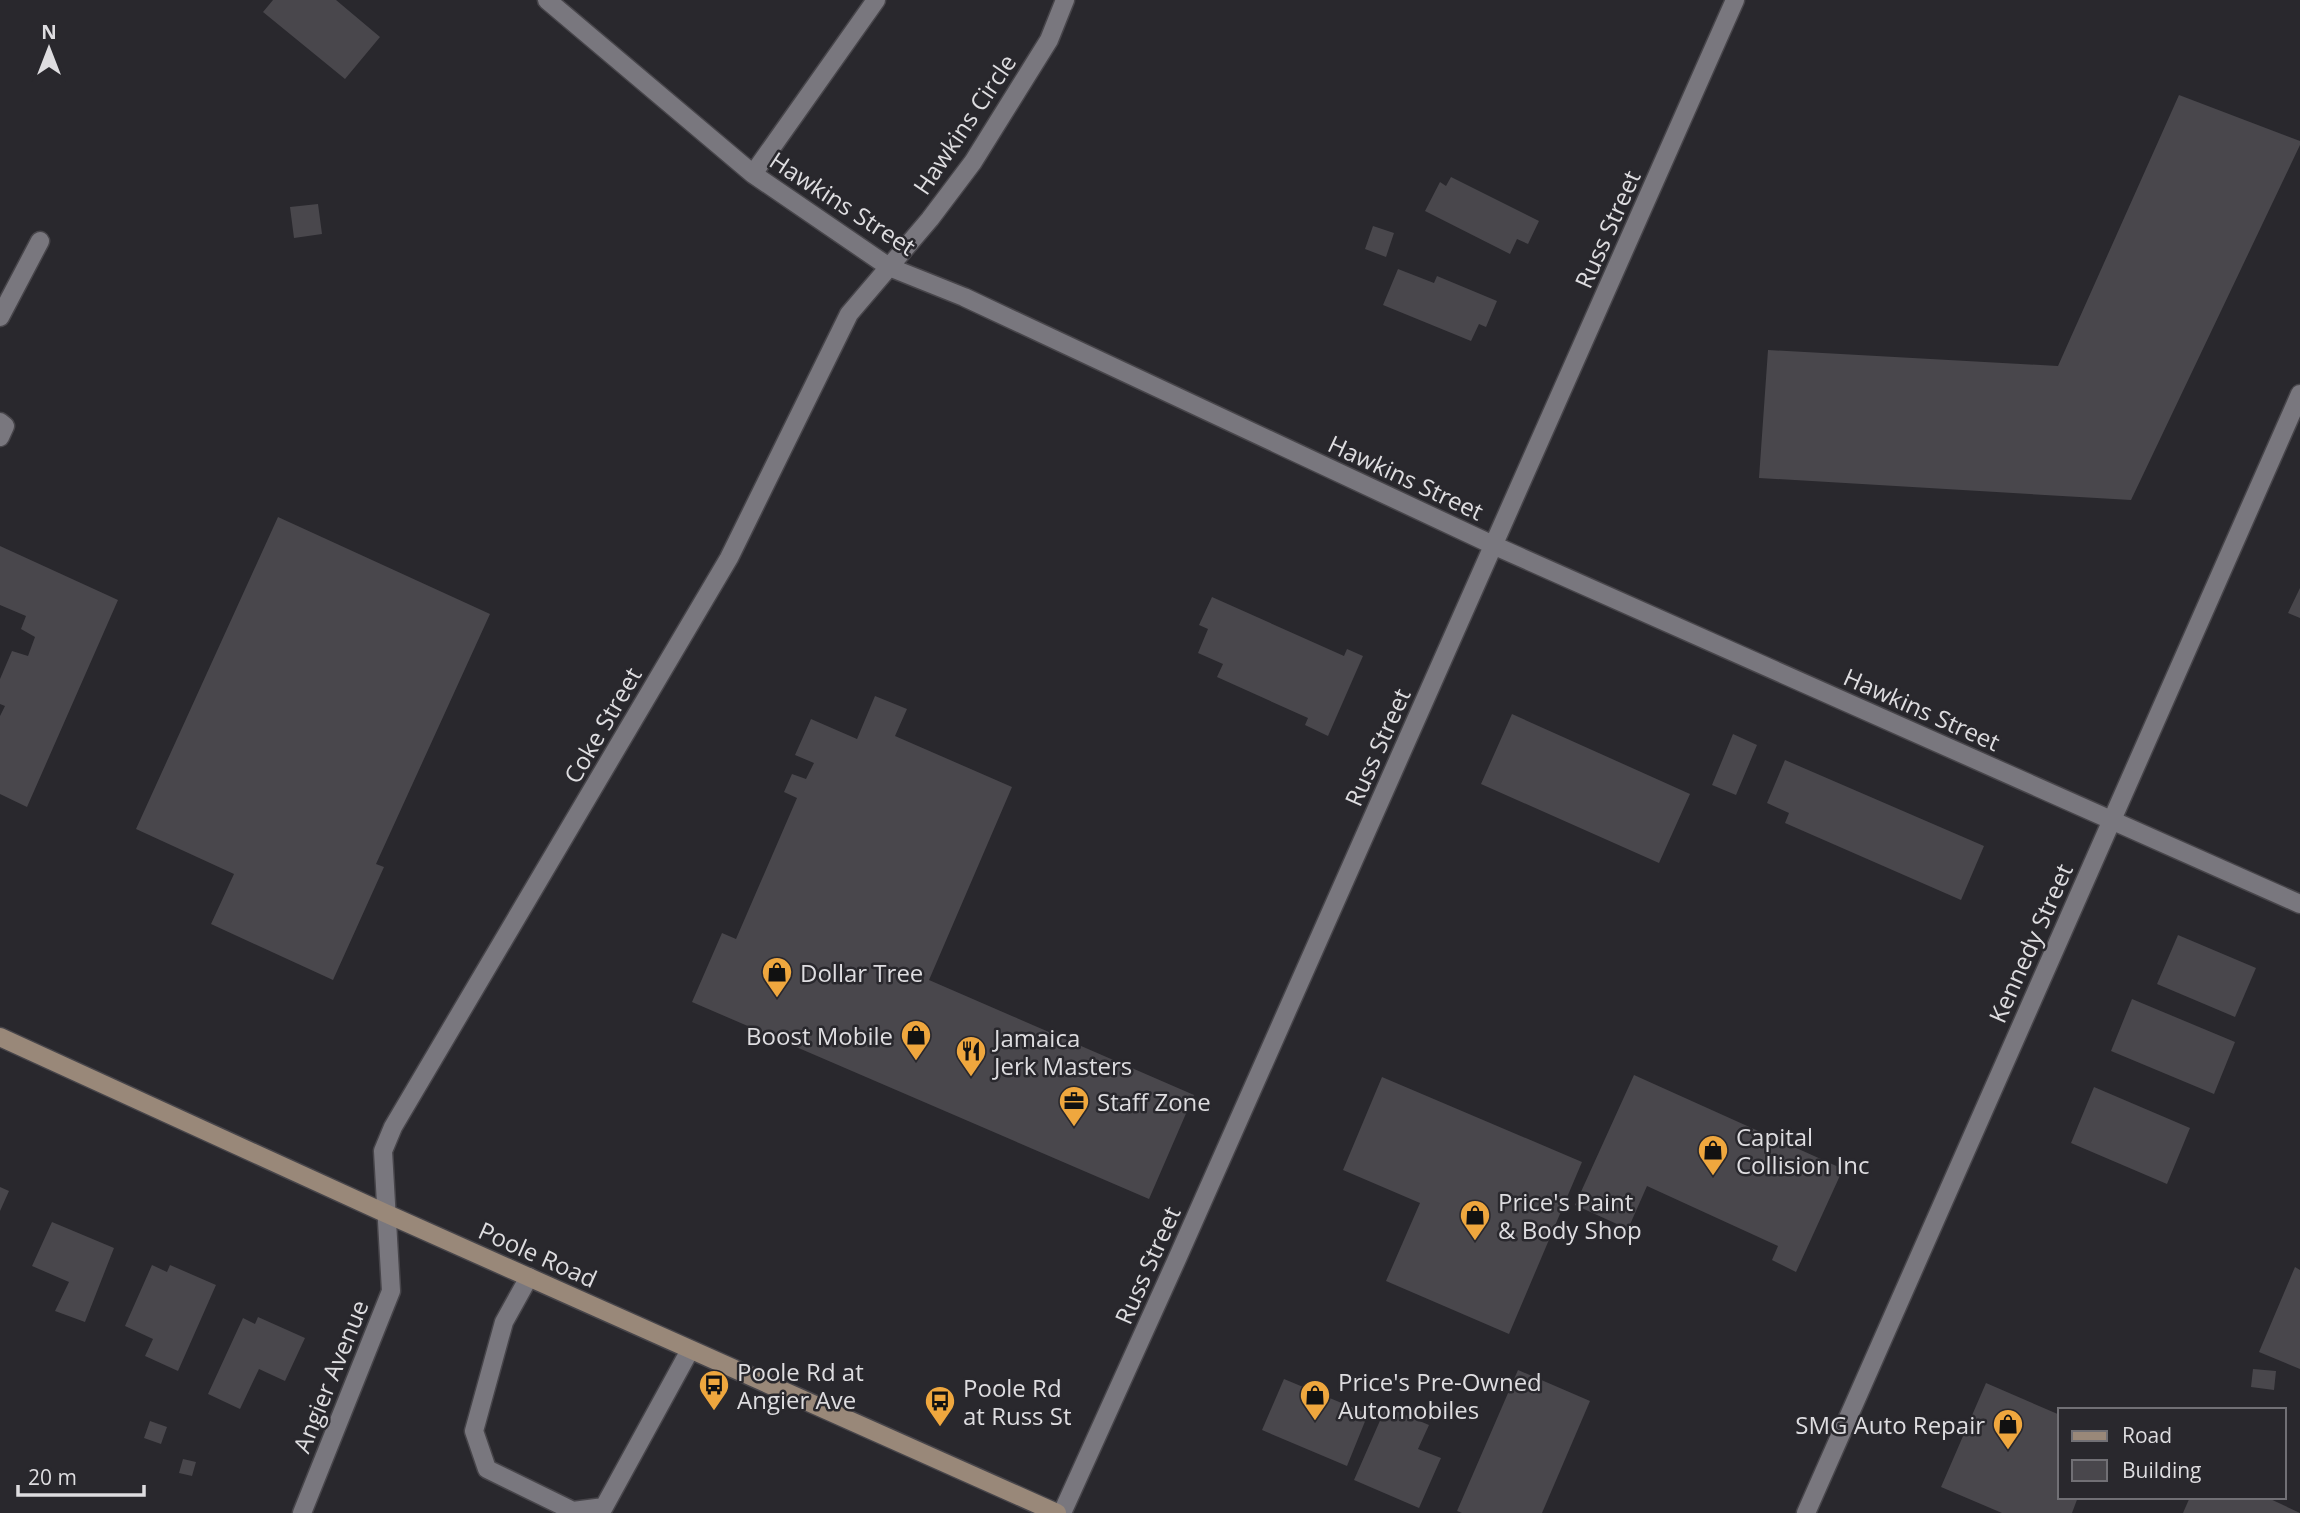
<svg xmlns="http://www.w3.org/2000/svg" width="2300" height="1513" font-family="'Open Sans',sans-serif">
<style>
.building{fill:#49474c}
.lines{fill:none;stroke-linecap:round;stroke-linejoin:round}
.lane-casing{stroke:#47454a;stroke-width:21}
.street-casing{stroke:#47454a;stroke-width:21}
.secondary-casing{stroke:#47454a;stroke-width:21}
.lane{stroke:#79777e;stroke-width:18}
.street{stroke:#79777e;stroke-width:18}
.secondary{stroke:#998879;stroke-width:18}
.labels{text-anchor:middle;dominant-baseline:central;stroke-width:5;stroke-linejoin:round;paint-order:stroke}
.street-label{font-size:24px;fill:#dedde0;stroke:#29282d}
.poi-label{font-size:24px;fill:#dedde0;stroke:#29282d;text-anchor:start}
</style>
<rect width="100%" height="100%" fill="#29282d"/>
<!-- building -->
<path class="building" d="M273 0H336L380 37 345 79 263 12Z
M2179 95 2300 141V145L2131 500 1759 478 1768 350 2058 366Z
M1451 177 1539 221 1528 244 1517 239 1510 254 1425 211 1440 182 1446 186Z
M318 204 322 234 294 238 290 207Z
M1373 226 1394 233 1386 257 1365 249Z
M1398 269 1434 283 1437 276 1497 301 1486 327 1479 324 1471 341 1383 305Z
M278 517 490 614 376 864 384 867 333 980 211 924 234 874 136 829Z
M0 546 118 600 27 807 0 794V716L5 706 0 704V679L12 651 28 656 35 637 21 629 26 616 0 605Z
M2300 588V618L2288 613Z
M1212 597 1344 656 1347 649 1363 656 1328 736 1305 725 1308 718 1217 677 1223 664 1198 653 1208 629 1199 625Z
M875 696 907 709 895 736 1012 787 929 980 1194 1095 1149 1199 692 1002 722 933 736 939 797 798 784 792 792 774 806 779 814 763 795 755 811 719 857 739Z
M1512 714 1690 794 1659 863 1481 784Z
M1733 734 1757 745 1736 795 1712 785Z
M1785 760 1984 846 1961 900 1785 823 1789 813 1767 803Z
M2178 935 2256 968 2235 1017 2157 984Z
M2132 999 2235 1042 2214 1094 2111 1051Z
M1634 1075 1843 1169 1796 1272 1772 1260 1778 1246 1647 1186 1628 1229 1575 1205Z
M1382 1077 1582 1162 1509 1334 1386 1281 1420 1203 1343 1170Z
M2094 1087 2190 1128 2167 1184 2071 1143Z
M0 1187 9 1191 0 1211Z
M52 1222 114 1248 85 1322 55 1311 69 1282 32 1266Z
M152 1265 167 1272 170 1265 216 1285 178 1371 145 1356 153 1339 125 1326Z
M2295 1267 2300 1270V1369L2259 1352Z
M258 1317 305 1338 285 1381 259 1369 240 1409 208 1394 243 1318 255 1324Z
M2253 1369 2276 1371 2274 1390 2251 1387Z
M1518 1370 1590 1401 1542 1513H1462L1457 1511Z
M1284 1379 1368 1414 1347 1466 1262 1430Z
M1986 1383 2060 1415V1497H2078L2072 1513H2002L1941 1487Z
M1386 1407 1429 1425 1418 1449 1441 1458 1419 1508 1354 1480Z
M150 1421 167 1427 161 1444 144 1438Z
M183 1459 196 1462 192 1476 179 1473Z
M2190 1497H2266L2300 1513H2183Z"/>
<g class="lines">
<!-- lane casing -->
<g class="lane-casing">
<path id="lane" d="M529 1277 504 1322 474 1431 487 1469 573 1511 604 1507 690 1350"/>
</g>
<!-- street casing -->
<g class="street-casing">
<path id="street" d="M547 0 753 174 889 267 964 297 1493 545 2300 904
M753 174 876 0
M0 317 40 241
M0 422 5 426 0 437
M302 1513 391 1291 383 1151 393 1127 729 558 849 314 930 219 973 162 1049 40 1065 0
M1062 1513 1177 1259 1735 0
M1806 1513 2300 394"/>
</g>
<!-- secondary casing -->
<g class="secondary-casing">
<path id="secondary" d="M0 1037 385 1213 1057 1513"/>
</g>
<!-- lane -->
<use href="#lane" class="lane"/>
<!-- street -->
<use href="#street" class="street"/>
<!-- secondary -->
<use href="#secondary" class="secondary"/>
</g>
<!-- icons -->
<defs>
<g id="shop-pin" transform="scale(1.575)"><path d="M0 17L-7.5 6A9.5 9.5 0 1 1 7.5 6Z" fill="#efa73e" stroke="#29282d"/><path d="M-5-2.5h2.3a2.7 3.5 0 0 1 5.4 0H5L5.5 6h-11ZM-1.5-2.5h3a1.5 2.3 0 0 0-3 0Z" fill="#111"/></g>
<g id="restaurant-pin" transform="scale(1.575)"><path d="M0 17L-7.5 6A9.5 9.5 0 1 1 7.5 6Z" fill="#efa73e" stroke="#29282d"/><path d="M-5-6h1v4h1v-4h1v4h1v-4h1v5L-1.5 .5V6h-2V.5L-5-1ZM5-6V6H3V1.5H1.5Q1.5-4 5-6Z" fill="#111"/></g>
<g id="office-pin" transform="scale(1.575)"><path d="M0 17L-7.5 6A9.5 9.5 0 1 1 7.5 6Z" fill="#efa73e" stroke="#29282d"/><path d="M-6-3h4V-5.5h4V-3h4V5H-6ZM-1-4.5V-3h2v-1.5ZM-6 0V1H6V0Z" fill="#111"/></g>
<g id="bus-pin" transform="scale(1.575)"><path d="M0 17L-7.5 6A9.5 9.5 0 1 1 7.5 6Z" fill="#efa73e" stroke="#29282d"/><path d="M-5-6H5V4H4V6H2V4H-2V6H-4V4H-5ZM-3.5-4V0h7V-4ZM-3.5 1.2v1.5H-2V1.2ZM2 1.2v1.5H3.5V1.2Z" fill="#111"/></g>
</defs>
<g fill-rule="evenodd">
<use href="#shop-pin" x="777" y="972"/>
<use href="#shop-pin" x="916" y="1035"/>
<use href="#restaurant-pin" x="971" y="1051"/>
<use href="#office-pin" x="1074" y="1101"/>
<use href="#shop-pin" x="1713" y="1150"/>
<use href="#shop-pin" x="1475" y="1215"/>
<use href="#bus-pin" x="714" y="1385"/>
<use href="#shop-pin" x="1315" y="1395"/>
<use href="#bus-pin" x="940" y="1401"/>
<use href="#shop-pin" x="2008" y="1424"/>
</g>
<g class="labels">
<!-- street labels -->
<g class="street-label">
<text transform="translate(964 124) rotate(-56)">Hawkins Circle</text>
<text transform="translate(843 203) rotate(33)">Hawkins Street</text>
<text transform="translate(1607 229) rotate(-66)">Russ Street</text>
<text transform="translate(1406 477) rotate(25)">Hawkins Street</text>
<text transform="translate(1922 709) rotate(24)">Hawkins Street</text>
<text transform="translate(602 725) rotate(-60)">Coke Street</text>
<text transform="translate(1377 747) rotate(-66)">Russ Street</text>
<text transform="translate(2030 943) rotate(-66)">Kennedy Street</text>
<text transform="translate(538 1254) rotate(24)">Poole Road</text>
<text transform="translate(1147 1265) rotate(-66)">Russ Street</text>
<text transform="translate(330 1376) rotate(-68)">Angier Avenue</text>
</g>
<!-- poi labels -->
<g class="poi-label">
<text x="800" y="972">Dollar Tree</text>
<text x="893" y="1035" text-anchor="end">Boost Mobile</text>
<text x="994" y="1037">Jamaica<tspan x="994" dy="28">Jerk Masters</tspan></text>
<text x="1097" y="1101">Staff Zone</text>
<text x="1736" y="1136">Capital<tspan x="1736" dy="28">Collision Inc</tspan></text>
<text x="1498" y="1201">Price's Paint<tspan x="1498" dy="28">&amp; Body Shop</tspan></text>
<text x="737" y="1371">Poole Rd at<tspan x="737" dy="28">Angier Ave</tspan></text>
<text x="1338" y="1381">Price's Pre-Owned<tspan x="1338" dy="28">Automobiles</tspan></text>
<text x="963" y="1387">Poole Rd<tspan x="963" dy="28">at Russ St</tspan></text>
<text x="1985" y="1424" text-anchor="end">SMG Auto Repair</text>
</g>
</g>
<!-- legend -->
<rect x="2058" y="1408" width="228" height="91" fill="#29282d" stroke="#717075" stroke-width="2"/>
<rect x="2072" y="1431" width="35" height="10" fill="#998879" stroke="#717075" stroke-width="2"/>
<text x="2122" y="1443" font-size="21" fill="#dedde0">Road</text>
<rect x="2072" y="1460" width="35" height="21" fill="#49474c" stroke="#717075" stroke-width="2"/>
<text x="2122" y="1478" font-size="21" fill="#dedde0">Building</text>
<!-- north arrow -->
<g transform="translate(49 49)" stroke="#29282d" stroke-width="5" paint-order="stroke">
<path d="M0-5L12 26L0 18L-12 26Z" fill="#dedde0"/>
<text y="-10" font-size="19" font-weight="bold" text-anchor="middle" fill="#dedde0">N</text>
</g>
<!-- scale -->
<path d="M18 1485v10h126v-10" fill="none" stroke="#dedde0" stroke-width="3.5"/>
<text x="28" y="1485" font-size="21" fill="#dedde0" stroke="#29282d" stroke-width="5" paint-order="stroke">20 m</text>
</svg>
